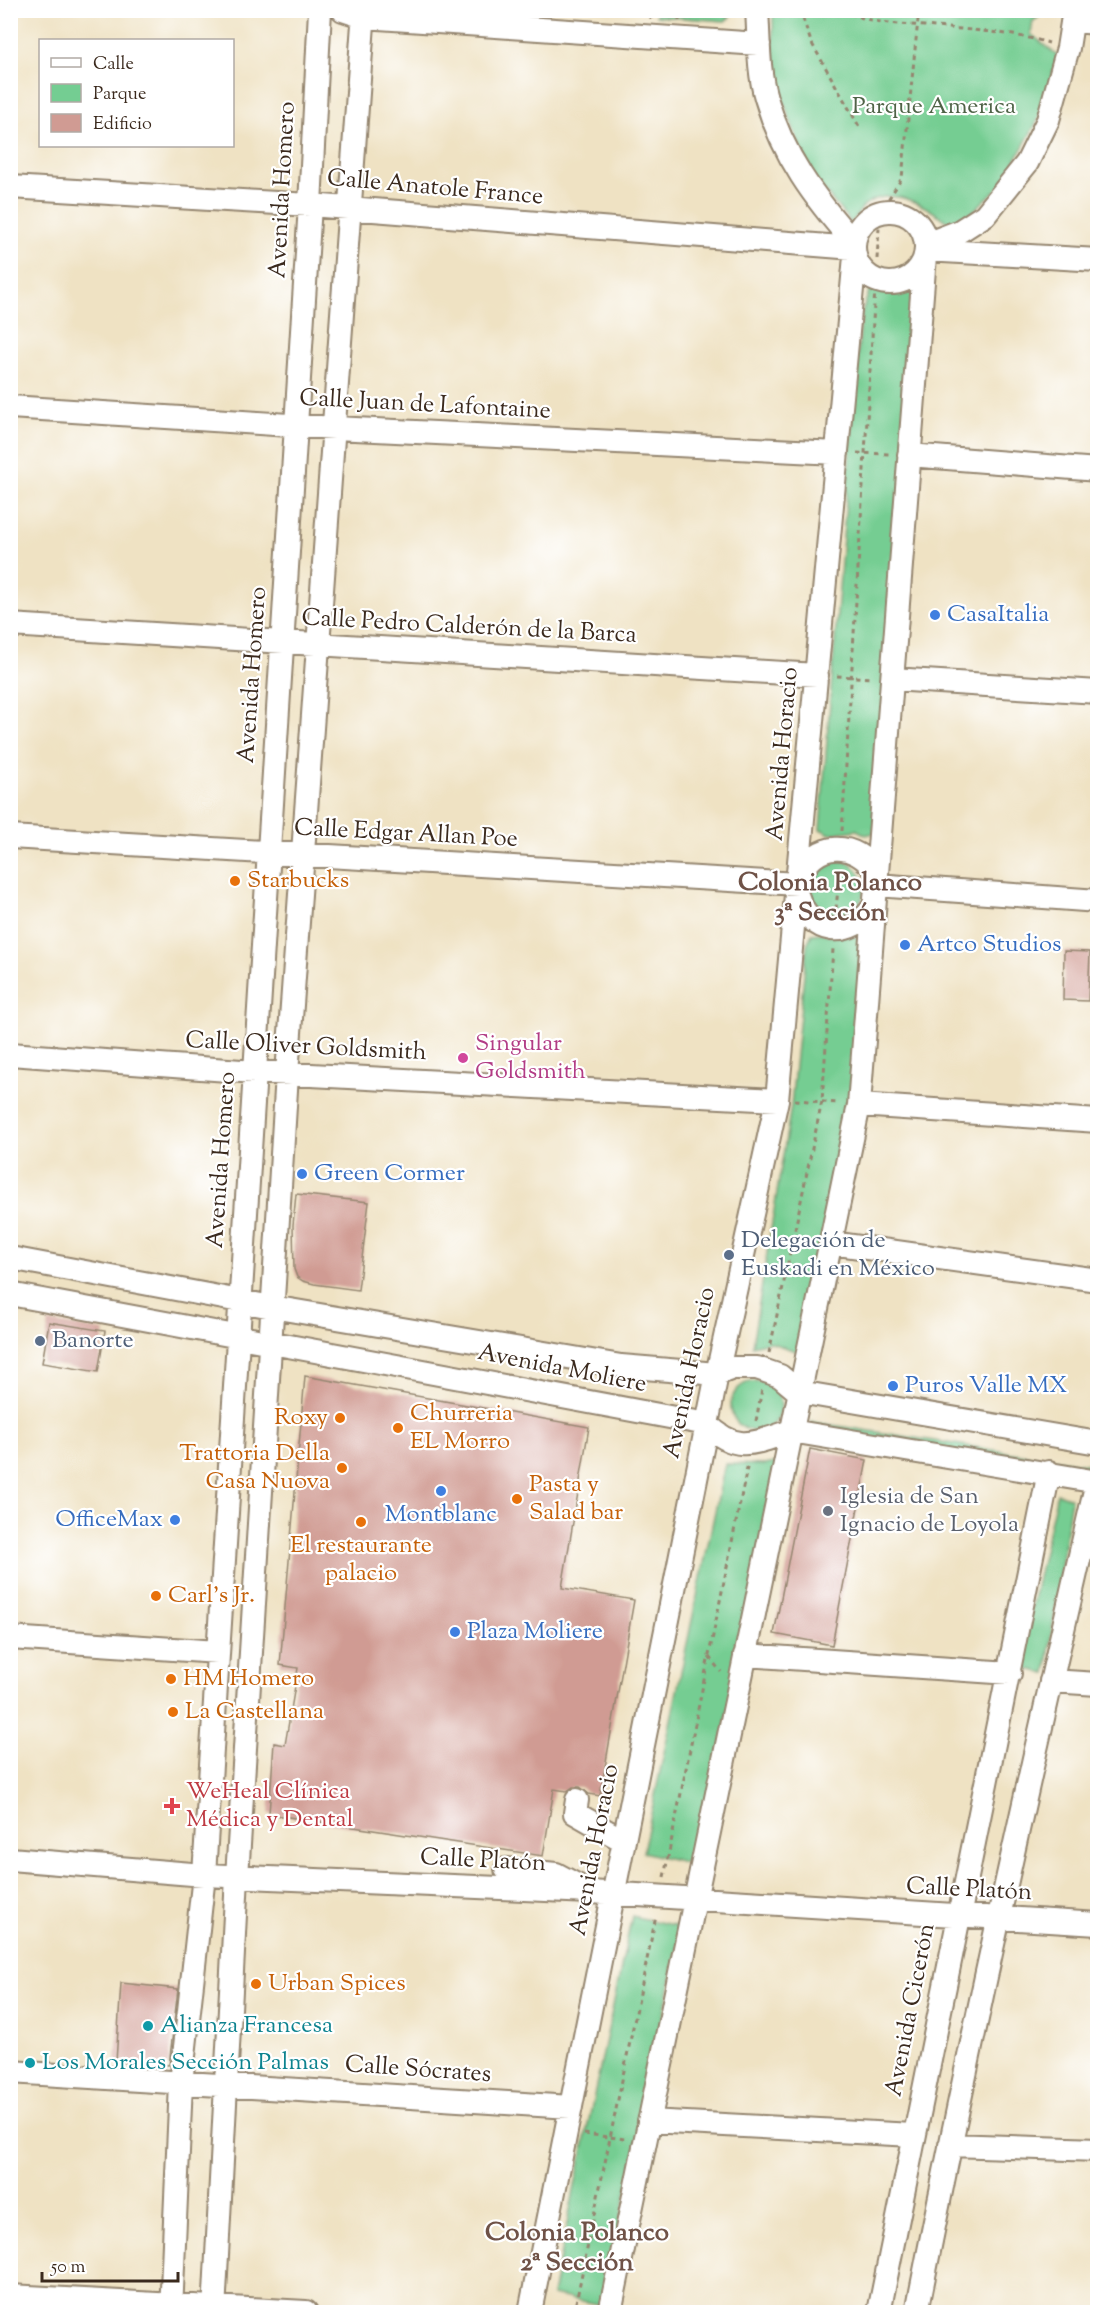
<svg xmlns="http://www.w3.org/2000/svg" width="1108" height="2323" font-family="'Sorts Mill Goudy',serif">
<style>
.green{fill:#74cd92;stroke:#587c58;stroke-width:1.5}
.building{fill:#d09b93}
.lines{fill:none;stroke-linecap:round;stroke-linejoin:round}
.minor-casing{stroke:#958670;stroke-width:26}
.path{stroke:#958670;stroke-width:3;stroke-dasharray:4.5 4.5;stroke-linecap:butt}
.minor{stroke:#fff;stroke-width:22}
.shop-dot{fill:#3f7fe0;stroke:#fff;stroke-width:2}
.food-dot{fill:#e8710a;stroke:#fff;stroke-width:2}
.hotel-dot{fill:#d1479c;stroke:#fff;stroke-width:2}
.service-dot{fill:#5c6f8a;stroke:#fff;stroke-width:2}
.worship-dot{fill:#6b7280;stroke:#fff;stroke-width:2}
.health-dot{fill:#e0444e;stroke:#fff;stroke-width:2}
.culture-dot{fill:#0f9aa8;stroke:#fff;stroke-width:2}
.labels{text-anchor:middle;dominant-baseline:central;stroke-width:4.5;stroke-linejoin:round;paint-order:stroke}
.park-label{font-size:24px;fill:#4f6347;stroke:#fff}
.street-label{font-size:24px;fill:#3b2a1e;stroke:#fff}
.shop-label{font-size:24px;fill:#366cbe;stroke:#fff;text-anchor:start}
.food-label{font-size:24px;fill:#c56008;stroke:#fff;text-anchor:start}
.hotel-label{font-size:24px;fill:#b23c85;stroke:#fff;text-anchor:start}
.service-label{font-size:24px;fill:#4e5e75;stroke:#fff;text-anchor:start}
.worship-label{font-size:24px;fill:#5b616d;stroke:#fff;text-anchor:start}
.health-label{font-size:24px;fill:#be3a42;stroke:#fff;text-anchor:start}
.culture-label{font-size:24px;fill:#0d838f;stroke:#fff;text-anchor:start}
.neighbourhood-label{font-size:26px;font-weight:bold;fill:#6f5247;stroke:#fff}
</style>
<rect width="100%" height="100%" fill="#fff"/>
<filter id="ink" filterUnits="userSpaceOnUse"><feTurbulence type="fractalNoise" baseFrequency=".0167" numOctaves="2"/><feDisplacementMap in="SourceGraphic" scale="12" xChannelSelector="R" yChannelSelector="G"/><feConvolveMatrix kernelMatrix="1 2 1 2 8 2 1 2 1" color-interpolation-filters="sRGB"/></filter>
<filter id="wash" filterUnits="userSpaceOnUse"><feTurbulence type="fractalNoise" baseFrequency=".008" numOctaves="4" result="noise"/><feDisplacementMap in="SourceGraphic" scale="24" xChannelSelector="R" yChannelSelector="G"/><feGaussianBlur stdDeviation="1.35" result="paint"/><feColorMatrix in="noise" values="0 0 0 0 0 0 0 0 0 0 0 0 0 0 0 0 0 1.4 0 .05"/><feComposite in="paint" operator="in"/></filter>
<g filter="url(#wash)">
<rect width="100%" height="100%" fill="#efe2c3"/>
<!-- green -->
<path class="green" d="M656 11H730V17L725 21 656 16Z
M773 11H1042L1038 18 1033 21 1031 34 1058 56 1038 120 1002 184 971 213 949 223C927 206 894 185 866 204 861 208 856 217 851 223L809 172 782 97 773 50Z
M910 287 920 291 874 833 866 835 857 830 830 834 820 829 857 361 862 312 870 289 892 294Z
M808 888a28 28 0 1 1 56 0a28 28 0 1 1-56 0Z
M821 933 832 936 858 937 863 944 854 1097 802 1353 769 1342 752 1346 791 1106 807 944 812 934Z
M731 1406a25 25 0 1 1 50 0a25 25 0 1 1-50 0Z
M812 1422 1097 1466V1482L810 1437Z
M780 1462 696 1865 643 1852 725 1464 764 1465Z
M1057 1493 1071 1498 1046 1673 1018 1667Z
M632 1916 682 1927 603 2305 552 2295Z"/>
<g id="blocks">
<!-- building -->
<path class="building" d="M1064 951 1090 952 1088 1001 1063 1000Z
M296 1194 369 1202 358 1290 314 1284 303 1281 297 1277 294 1269 293 1225Z
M49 1322 105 1331 98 1372 42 1363Z
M305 1376 589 1427 562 1588 634 1600 600 1796 589 1794 580 1787H573L567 1791 554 1789 543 1856 269 1814 274 1743 285 1745 298 1668 280 1665Z
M810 1449 867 1460 832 1645 774 1634Z
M121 1983 178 1989 169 2065 116 2062Z"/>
</g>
</g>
<g filter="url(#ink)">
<use href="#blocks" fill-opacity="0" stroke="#958670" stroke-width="1.5"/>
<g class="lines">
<!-- minor casing -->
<g class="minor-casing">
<path id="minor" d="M343 10 364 17 759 44
M757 10C759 39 758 71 766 98 783 156 814 198 854 243
M1073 21 1098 23
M10 187 310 205 854 248
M854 247a36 36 0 1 1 72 0a36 36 0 1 1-72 0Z
M926 244 960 231 985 215 1027 163 1048 120 1068 48 1074 10
M926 250 1098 260
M10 407 335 428 837 453
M909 455 1098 470
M10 625 817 675
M892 679 1098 692
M10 837 798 884
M799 877C816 840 855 840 877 873
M876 885 1098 901
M797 895C810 936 851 941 874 906
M10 1054 255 1072 777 1100
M859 1105 1098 1121
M831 1243 1098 1280
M10 1258 272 1307 621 1366 717 1374 733 1368H757L780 1376 799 1392 1098 1443
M10 1294 707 1424C737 1455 757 1442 791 1431L1098 1482
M10 1638 218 1652
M745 1655 1010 1673
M1051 1681 1098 1684
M577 1800 575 1813 624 1841
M10 1859 204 1875 590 1892 1098 1924
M506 1869 556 1874 586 1890
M10 2072 571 2107
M649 2121 913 2135
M950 2145 1098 2150
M10 2296 306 2312
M171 2312 181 2083 204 1875 310 205 320 10
M214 2312 237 1877 287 1074 364 10
M530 2312 717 1374 777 1100 855 256
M610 2312 859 1105 925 256
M879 2312C933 2032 994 1753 1049 1472
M917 2312C971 2034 1033 1758 1097 1482"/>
</g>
<!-- path -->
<path class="path" d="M800 10 811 42 860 128
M842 10C871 24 893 23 924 26 967 30 1007 31 1049 43
M651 19V10
M679 21V10
M877 259 880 212 902 178 919 10
M857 453 890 454
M837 676 872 678
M842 831 876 272
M836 909 840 868
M795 1100 839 1103
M769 1353 822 1101 833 949
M756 1421 762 1389
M709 1657 721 1672
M664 1877 748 1463
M584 2134 625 2139
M574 2312 656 1916"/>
<!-- minor -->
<use href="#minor" class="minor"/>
</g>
</g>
<!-- markers -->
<g class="shop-dot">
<circle cx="935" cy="615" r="6"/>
<circle cx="905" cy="945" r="6"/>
<circle cx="302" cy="1174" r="6"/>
<circle cx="893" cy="1386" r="6"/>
<circle cx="441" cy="1491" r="6"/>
<circle cx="175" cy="1520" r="6"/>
<circle cx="455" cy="1632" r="6"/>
</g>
<g class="food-dot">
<circle cx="235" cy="881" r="6"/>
<circle cx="340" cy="1418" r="6"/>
<circle cx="398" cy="1428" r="6"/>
<circle cx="342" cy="1468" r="6"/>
<circle cx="517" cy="1499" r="6"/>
<circle cx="361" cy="1522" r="6"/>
<circle cx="156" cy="1596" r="6"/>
<circle cx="171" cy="1679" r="6"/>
<circle cx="173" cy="1712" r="6"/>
<circle cx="256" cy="1984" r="6"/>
</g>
<circle class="hotel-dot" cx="463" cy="1058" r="6"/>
<g class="service-dot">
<circle cx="729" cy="1255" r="6"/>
<circle cx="40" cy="1341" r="6"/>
</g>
<circle class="worship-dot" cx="828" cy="1511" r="6"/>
<path class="health-dot" d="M169 1797h6v6h6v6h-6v6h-6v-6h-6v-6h6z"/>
<g class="culture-dot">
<circle cx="148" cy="2026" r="6"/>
<circle cx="30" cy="2063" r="6"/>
</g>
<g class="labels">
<!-- park labels -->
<g class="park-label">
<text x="934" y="107">Parque America</text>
</g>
<!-- street labels -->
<g class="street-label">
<text transform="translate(435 188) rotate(5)">Calle Anatole France</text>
<text transform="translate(283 190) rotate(-87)">Avenida Homero</text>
<text transform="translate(425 405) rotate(3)">Calle Juan de Lafontaine</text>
<text transform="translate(469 627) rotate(3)">Calle Pedro Calderón de la Barca</text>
<text transform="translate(253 675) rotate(-86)">Avenida Homero</text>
<text transform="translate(783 754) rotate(-85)">Avenida Horacio</text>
<text transform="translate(406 834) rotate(3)">Calle Edgar Allan Poe</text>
<text transform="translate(306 1047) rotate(3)">Calle Oliver Goldsmith</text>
<text transform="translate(222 1160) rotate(-86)">Avenida Homero</text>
<text transform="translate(562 1369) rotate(11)">Avenida Moliere</text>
<text transform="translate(690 1373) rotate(-78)">Avenida Horacio</text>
<text transform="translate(595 1850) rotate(-79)">Avenida Horacio</text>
<text transform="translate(483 1861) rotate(3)">Calle Platón</text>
<text transform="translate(969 1890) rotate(3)">Calle Platón</text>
<text transform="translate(911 2010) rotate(-79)">Avenida Cicerón</text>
<text transform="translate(418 2070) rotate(4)">Calle Sócrates</text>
</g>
<!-- shop labels -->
<g class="shop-label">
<text x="947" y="615">CasaItalia</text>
<text x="917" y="945">Artco Studios</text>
<text x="314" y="1174">Green Cormer</text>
<text x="905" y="1386">Puros Valle MX</text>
<text x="441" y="1515" text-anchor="middle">Montblanc</text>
<text x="163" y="1520" text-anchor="end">OfficeMax</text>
<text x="467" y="1632">Plaza Moliere</text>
</g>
<!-- food labels -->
<g class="food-label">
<text x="247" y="881">Starbucks</text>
<text x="410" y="1414">Churreria<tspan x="410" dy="28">EL Morro</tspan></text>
<text x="328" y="1418" text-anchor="end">Roxy</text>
<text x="330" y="1454" text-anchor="end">Trattoria Della<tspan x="330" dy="28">Casa Nuova</tspan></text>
<text x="529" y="1485">Pasta y<tspan x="529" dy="28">Salad bar</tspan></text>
<text x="361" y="1546" text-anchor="middle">El restaurante<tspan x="361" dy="28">palacio</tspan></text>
<text x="168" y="1596">Carl's Jr.</text>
<text x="183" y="1679">HM Homero</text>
<text x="185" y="1712">La Castellana</text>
<text x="268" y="1984">Urban Spices</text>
</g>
<!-- hotel labels -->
<g class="hotel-label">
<text x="475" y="1044">Singular<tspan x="475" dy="28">Goldsmith</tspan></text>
</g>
<!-- service labels -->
<g class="service-label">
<text x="741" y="1241">Delegación de<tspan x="741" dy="28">Euskadi en México</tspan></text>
<text x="52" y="1341">Banorte</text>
</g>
<!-- worship labels -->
<g class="worship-label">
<text x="840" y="1497">Iglesia de San<tspan x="840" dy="28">Ignacio de Loyola</tspan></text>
</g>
<!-- health labels -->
<g class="health-label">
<text x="186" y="1792">WeHeal Clínica<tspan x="186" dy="28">Médica y Dental</tspan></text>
</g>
<!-- culture labels -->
<g class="culture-label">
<text x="160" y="2026">Alianza Francesa</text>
<text x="42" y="2063">Los Morales Sección Palmas</text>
</g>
<!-- neighbourhood labels -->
<g class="neighbourhood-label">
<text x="830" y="883">Colonia Polanco<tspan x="830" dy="30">3ª Sección</tspan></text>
<text x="577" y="2233">Colonia Polanco<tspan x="577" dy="30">2ª Sección</tspan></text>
</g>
</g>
<!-- margin -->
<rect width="1108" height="2323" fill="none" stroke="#fff" stroke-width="36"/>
<!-- legend -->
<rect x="39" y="39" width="195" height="108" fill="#ffffff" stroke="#b1aaa5" stroke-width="1.5"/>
<rect x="51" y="58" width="30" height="9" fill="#ffffff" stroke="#b1aaa5" stroke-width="1.5"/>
<text x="93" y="69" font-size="18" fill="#3b2a1e">Calle</text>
<rect x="51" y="84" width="30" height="18" fill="#74cd92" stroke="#b1aaa5" stroke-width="1.5"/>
<text x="93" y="99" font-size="18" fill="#3b2a1e">Parque</text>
<rect x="51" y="114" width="30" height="18" fill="#d09b93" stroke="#b1aaa5" stroke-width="1.5"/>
<text x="93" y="129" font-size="18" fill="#3b2a1e">Edificio</text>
<!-- scale -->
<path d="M42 2272v9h136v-9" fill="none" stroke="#3b2a1e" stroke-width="3"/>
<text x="51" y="2272" font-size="18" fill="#3b2a1e" stroke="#ffffff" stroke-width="4.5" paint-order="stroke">50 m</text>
</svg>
